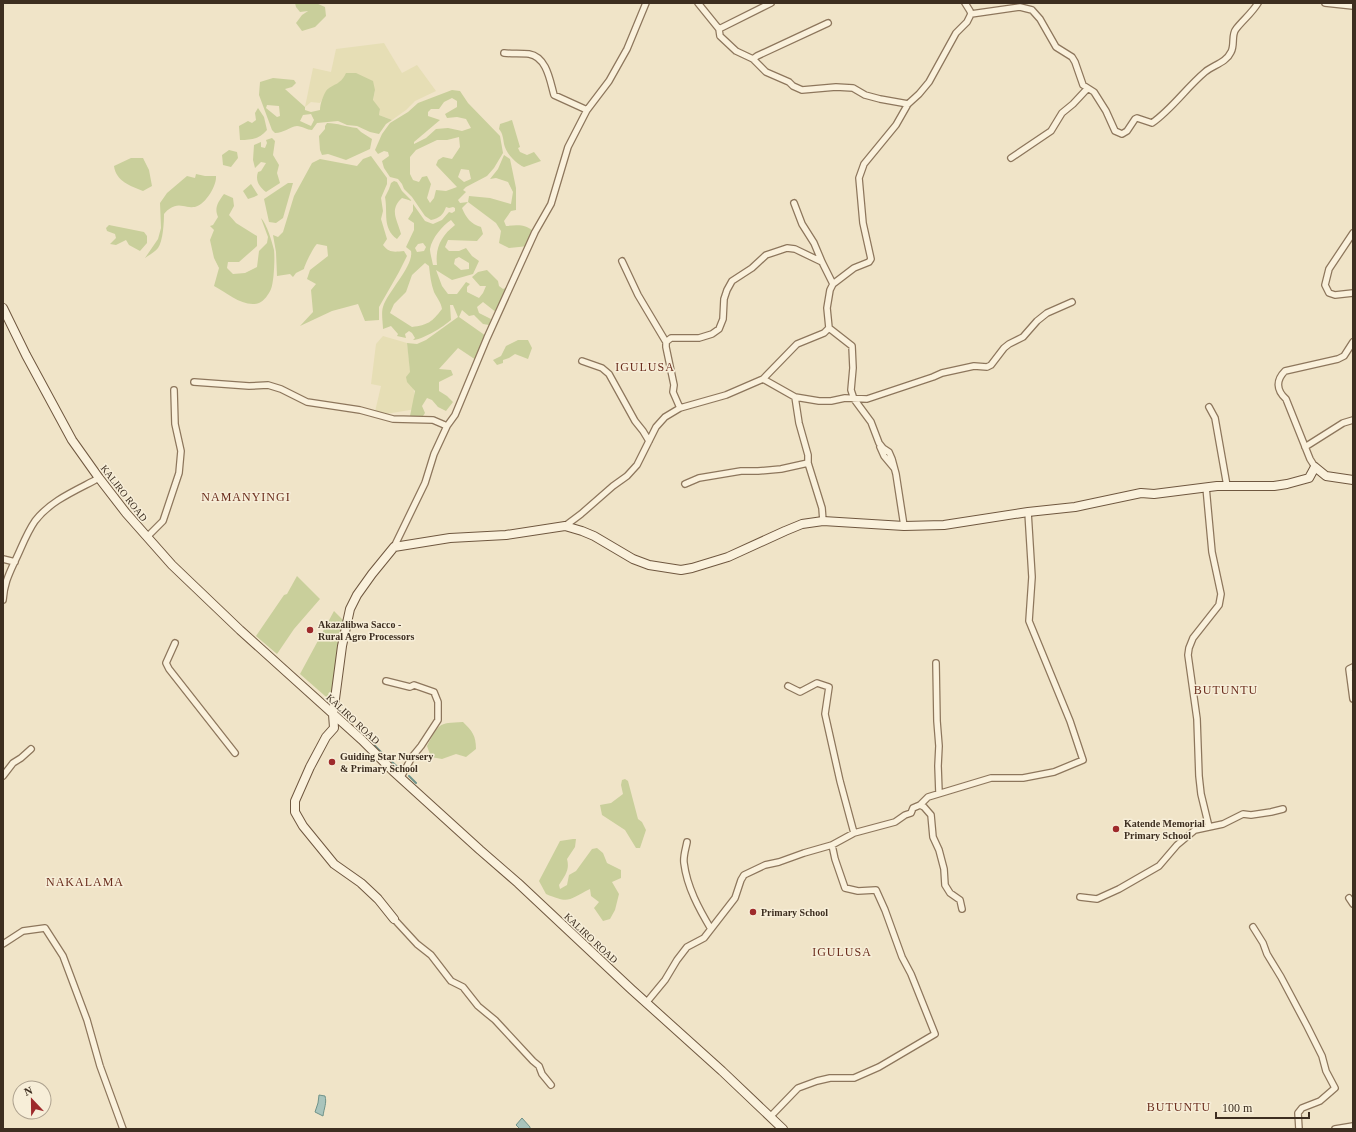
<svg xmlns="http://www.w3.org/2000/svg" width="1356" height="1132" font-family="Georgia,serif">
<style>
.farmland{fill:#e6deb5}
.green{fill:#c9cf9b;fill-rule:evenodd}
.water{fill:#a9c4bc;stroke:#6f938a}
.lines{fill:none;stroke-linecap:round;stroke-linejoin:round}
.stream{stroke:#6f938a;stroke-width:2}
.street-casing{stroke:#8d765c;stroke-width:8}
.secondary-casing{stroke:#6f573f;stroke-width:10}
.street{stroke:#faf1dc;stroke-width:5.5}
.secondary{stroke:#faf1dc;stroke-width:8}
.poi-dot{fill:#9e2a2b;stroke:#f7eed8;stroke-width:1.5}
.labels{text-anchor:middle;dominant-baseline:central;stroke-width:3;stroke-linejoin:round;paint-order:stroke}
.street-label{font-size:10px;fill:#3d2e20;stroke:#f7eed8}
.poi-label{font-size:10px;font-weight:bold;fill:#3d2e20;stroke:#f7eed8;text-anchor:start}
.quarter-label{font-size:12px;letter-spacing:1px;fill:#6b2e1e;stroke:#f7eed8}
</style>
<rect width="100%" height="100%" fill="#f0e4c8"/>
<!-- farmland -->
<path class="farmland" d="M384 43 402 73 417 65 436 91 415 101 406 110 392 120 379 115 380 109 373 101 375 90 343 80 327 91 320 103 311 102 305 107 313 68 331 72 336 49Z
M383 336 407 343 412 387 413 384 416 409 374 416 381 386 371 384 376 344Z"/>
<!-- green -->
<path class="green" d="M295 3H316L325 7 326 16 315 27 302 31 296 23 302 15 308 11 300 12 296 7Z
M346 73H356L373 81 375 90 373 100 380 109 379 115 392 120 386 124 379 134 370 132 357 126 347 125 338 121 317 123 312 130C307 130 302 126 297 126 289 127 284 133 275 133L272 130 259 95 260 82 273 78 294 80 296 83 292 87 285 89 305 107V110L311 112 320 110C320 104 323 96 326 91 333 83 340 86 346 73ZM267 105 279 106 280 116 277 117 266 108ZM311 114 314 120 311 126 300 121 303 115Z
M452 90 460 91 468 103 500 136 503 153 494 168 487 176 466 187 463 190 466 192 458 200 460 203 468 202 469 196 490 198 511 204 513 192 508 182 496 178 490 179 498 169 504 155 510 159 516 188V210L511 211 504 221 506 226C519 225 526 224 535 233L529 246 509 248 499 243 501 231 496 223 468 202 462 208C466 218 471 224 481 227L483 234 477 241 448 240 445 247 449 251H459L466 248 472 256 479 261 473 274 452 280 436 270 442 286 448 294H457L466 282 470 284 467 287V292L479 298 483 293 486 286H480L472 277 478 272 487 270 498 281 499 286 503 289 509 286 497 313 483 302 477 307 479 313 491 319 489 325 483 324 474 315 469 316 462 310 459 317 486 336 476 360 458 348 439 369 451 370 453 375 439 382V391L447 396 453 402 446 411 438 407 432 400 427 398 422 406 425 413 421 419 416 420 410 416 415 391 407 382 406 377 410 372 407 343 417 344 426 340 458 317 453 305H450L451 320C443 327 424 339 413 340L415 338 412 333 409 331 405 334 406 338 397 336 398 334 391 326 383 329C383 323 381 313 383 307 388 291 414 266 411 251L406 247 414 230V223L408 219 413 211V204L425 221 433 224 442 220 449 212 452 213 455 211V208L453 207 449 208 446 207C443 215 440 218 431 220L425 216 412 197 404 189 402 184 398 179 390 177 384 168 382 161 389 156 388 152 384 151 378 154 375 150 382 134 390 123 408 112 418 103ZM452 98 457 101V107L445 114 447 118 457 117 466 119 471 128 462 131 448 128 436 129 426 138 414 144V142L440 120 428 116V112L431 109H439L444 102ZM459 137 460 147 452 159 443 157 438 160 436 165 457 187 446 191 436 190 434 198 430 203 427 198 431 184 427 176 422 177 419 182 413 180 410 174V157L416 150 437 140H447ZM461 169 469 170 471 179 464 182 458 177ZM451 220 455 225C441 236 435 248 437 265H433C432 260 430 253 430 249 432 238 442 226 451 220ZM423 243 426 247 424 251 417 252 415 248 418 244ZM459 257 469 263V269L461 270 454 264 455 259ZM425 263 429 266C430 275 431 284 434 292 437 298 441 302 442 309 432 322 428 325 412 327L390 313 394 304 406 292 412 275Z
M258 108 264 117 267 130C259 139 252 140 240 140L239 126 248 121 252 123 256 120 255 113Z
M512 120 520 147 518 148 520 152 527 155 534 152 541 161 524 167C515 163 506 153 504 144 503 138 503 134 499 129L500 124Z
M327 123C338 123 346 127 357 128L361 132 372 139 370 149 346 160 328 154 322 155 320 150 319 136 325 129V126Z
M272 138 275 141 273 155 279 165 277 173 280 183 266 192C259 187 255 180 258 172L261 171 266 163 261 162 255 168 253 160 254 145 261 142V147L265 148 267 143 266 140Z
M229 150 237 152 238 158 231 167 223 165 222 155Z
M371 156 387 178V184L381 198 383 211 381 219 387 239 383 245C389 253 394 252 404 251L407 256 399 272 379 307V320L365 321 358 304 332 311 300 326 313 312 311 290 316 284 307 279 310 270 328 256 327 246 317 244C314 246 304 266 304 269L296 273 293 277 290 274 277 276 276 252 273 235 278 237 283 232 294 196 312 163 320 159 357 166 363 159Z
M131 158H143L149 170 152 186 143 191C130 186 116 181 114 166Z
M196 174 205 176H216C217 186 204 207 193 207 190 208 186 206 183 206 175 204 169 208 164 214 164 223 163 241 158 248 155 252 149 255 145 258L158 239 161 228 160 203 167 193 187 176 195 178Z
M394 181 397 182 402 191 412 201 402 198C389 210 397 219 401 234L397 239C382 228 388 213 385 197L389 189 391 183Z
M288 183H293L283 218 276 223 269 222 264 199Z
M251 184 258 195 254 197 248 199 243 191Z
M224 194 233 198 234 206 229 215 236 223 257 236V246L239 262H228L227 268 233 274 245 273 257 267 259 251 267 243 268 237 261 218C267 224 272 242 274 250 275 258 274 282 271 289 269 294 264 301 259 303 244 308 227 293 214 286L219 268 214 258 210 240 214 230 210 226 213 225 218 217C214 208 218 202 224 194Z
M109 225 144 232 147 236V243L140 251 129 245 126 240 116 245 110 244 116 238 115 234 107 231 106 228Z
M518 340H528L532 348 528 359 515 354 509 358 503 360V363L497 365 493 360 501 356 506 346Z
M297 576 320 599 294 629 277 654 256 636 284 595 287 594Z
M334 611 346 623 333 703 300 674Z
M463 722C472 731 476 735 476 749L466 757 456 754 442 759 431 757 427 746C439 724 437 723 463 722Z
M625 779 628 781 638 819 642 822 646 830 640 848H636L625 830 602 815 600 805 611 803 623 794 621 785 622 780Z
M573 839H576L575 847 567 859C570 870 565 875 559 885L560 889 567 885 569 875 576 871 592 849 597 848 603 853 607 863 621 870V878L612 882 619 894 615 910 610 919 603 921 594 908 599 902 591 896 590 889C568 900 570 904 546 894L539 881 560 841Z"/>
<!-- water -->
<path class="water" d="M319 1095 325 1096C327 1103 324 1108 323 1116L315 1112 318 1103Z
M522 1118 530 1127V1129H520L516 1125Z"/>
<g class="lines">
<!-- stream -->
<path class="stream" d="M374 745 389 760
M392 762 403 772
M409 776 416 783"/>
<!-- street casing -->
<g class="street-casing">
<path id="street" d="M698 3 719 29 720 36 736 51 753 59 766 72 789 82 793 86 802 90 836 87 853 88 865 95 880 99 908 104
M1325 3 1353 6
M971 14 1020 7 1032 10 1040 19 1056 47 1072 57 1075 62 1083 85 1094 92 1106 111 1115 131 1122 134 1127 131 1135 119 1137 118 1152 123C1172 109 1186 88 1205 72 1213 65 1226 63 1231 52 1235 45 1231 35 1236 29 1243 20 1252 13 1258 3
M719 29 771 3
M504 53C512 54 521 53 529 54 547 57 550 81 554 95L587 110
M753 59 757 56 828 23
M1011 158 1051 131 1062 113 1073 104 1087 89
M794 203 802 224 814 243 822 262 833 284
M1353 233 1329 269 1325 285 1329 293 1335 295 1353 293
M622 261 638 295 666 342V347L674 385 673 392 680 408
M829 328 852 346 853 368 851 390 854 399 871 422 879 443 883 448 889 452 892 459 896 474 904 526
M666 342 671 338H699L712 334 719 329 723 319 724 299 727 290 732 281 752 268 766 255 787 248 795 249 822 262
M582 361 602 368 609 374 635 421 643 431 649 441
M763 379 795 397 819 401H831L845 398 867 399 933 377 942 373 974 366 987 367 991 365 1004 348 1009 344 1023 337 1037 321 1047 313 1072 302
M194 382 249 386 268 385 281 389 307 402 360 410 393 419 433 420 447 426
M795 397 799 423 808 455V463L822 508 823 521
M1209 407 1215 418 1227 486
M880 447 884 456 894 468
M1305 447 1343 423 1353 420
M1315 467 1310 459 1286 399C1276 390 1276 380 1285 371L1338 359 1344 356 1353 342
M685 484 699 478 741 471H758L781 469 808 463
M1206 487 1212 552 1221 594 1219 605 1193 638 1189 648 1188 655 1197 719 1199 776 1201 794 1209 827
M565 526 581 514 613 486 627 476 637 465 656 427 665 417 680 408 726 395 763 379 797 344 824 333 829 328 827 308 830 290 833 284 854 268 869 262 871 259 863 223 859 178 864 164 896 125 908 104 919 94 929 82 956 33 967 22 971 14 970 11 965 3
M147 537 163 521 179 473 181 451 175 424 174 390
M394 547 425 483 434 454 447 426 455 415 487 338 535 232 551 204 568 147 587 110 609 81 627 49 646 3
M3 559 15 562
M3 600C4 585 8 576 14 563 21 549 26 534 35 521 51 500 77 490 99 478
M175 643 166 663 169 669 235 753
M936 663 937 721 939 746 938 766 939 793
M1353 667 1349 669 1353 699
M386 681 410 687 414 685 434 692 438 702V720L421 746 412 757 401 777
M788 686 800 692 817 683 829 687 825 714 840 781 854 833
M3 776 13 763 21 758 31 749
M920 805 928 797 991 778H1023L1054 772 1083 760 1070 721 1029 621 1032 577 1028 512
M687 842C686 848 683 856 684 863 687 887 699 909 711 929
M1080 897 1097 899 1119 889 1159 866 1177 845 1195 830 1223 824 1243 814 1251 815 1271 812 1283 809
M1349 898 1353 904
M394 919 417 944 431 955 451 981 463 987 478 1006 495 1020 533 1061 539 1066 542 1074 551 1085
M1253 927 1263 943 1267 954 1281 977 1307 1026 1322 1056 1326 1071 1335 1088 1320 1101 1302 1108 1298 1113 1299 1129
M3 944 23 931 45 928 63 956 87 1020 100 1066 123 1129
M646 1003 665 980 677 960 687 947 704 938 735 898 741 880 744 875 765 865 779 862 804 853 832 845 854 833 895 822 905 815 911 813 913 808 920 805 924 807 931 815 933 837 939 850 944 869 945 885 950 893 960 900 962 909
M770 1117 798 1088 817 1081 830 1078H854L879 1067 935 1034 911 974 902 957 885 910 876 890 858 891 845 888 835 859 832 845
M1335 1129 1353 1126"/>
</g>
<!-- secondary casing -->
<g class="secondary-casing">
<path id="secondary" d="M3 308 26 355 72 440 99 478 126 513 172 565 240 630 362 740 393 771 480 850 518 883 631 989 722 1071 783 1129
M394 919 378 899 361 883 334 864 303 826 295 812V801L310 767 326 737 334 728 333 714 342 646 350 609 357 595 372 574 394 547 450 538 506 535 565 526 582 531 594 536 633 559 649 565 681 570 692 568 728 557 785 531 802 524 823 521 904 526 944 525 1028 512 1075 507 1141 493 1154 494 1217 486H1274L1287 484 1309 478 1315 467 1326 476 1353 480"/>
</g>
<!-- street -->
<use href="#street" class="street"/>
<!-- secondary -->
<use href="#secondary" class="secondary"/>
</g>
<!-- markers -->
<g class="poi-dot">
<circle cx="310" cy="630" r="4"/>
<circle cx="332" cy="762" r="4"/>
<circle cx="1116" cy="829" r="4"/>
<circle cx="753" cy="912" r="4"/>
</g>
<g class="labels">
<!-- street labels -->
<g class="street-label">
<text transform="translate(124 493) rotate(52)">KALIRO ROAD</text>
<text transform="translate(353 719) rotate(43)">KALIRO ROAD</text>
<text transform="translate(591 938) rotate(43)">KALIRO ROAD</text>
</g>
<!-- poi labels -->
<g class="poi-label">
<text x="318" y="624">Akazalibwa Sacco -<tspan x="318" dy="12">Rural Agro Processors</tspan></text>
<text x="340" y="756">Guiding Star Nursery<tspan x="340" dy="12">&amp; Primary School</tspan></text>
<text x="1124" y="823">Katende Memorial<tspan x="1124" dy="12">Primary School</tspan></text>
<text x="761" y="912">Primary School</text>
</g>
<!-- quarter labels -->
<g class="quarter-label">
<text x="645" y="367">IGULUSA</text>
<text x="246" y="497">NAMANYINGI</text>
<text x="1226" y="690">BUTUNTU</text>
<text x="85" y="882">NAKALAMA</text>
<text x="842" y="952">IGULUSA</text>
<text x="1179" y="1107">BUTUNTU</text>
</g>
</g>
<!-- border -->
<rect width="1356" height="1132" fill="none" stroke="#3d2e20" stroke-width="8"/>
<!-- north arrow -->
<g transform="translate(32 1100) rotate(338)"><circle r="19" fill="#f7eed8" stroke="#ada18e"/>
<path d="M0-3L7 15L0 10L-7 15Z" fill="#9e2a2b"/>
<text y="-6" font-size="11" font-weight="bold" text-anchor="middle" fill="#3d2e20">N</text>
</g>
<!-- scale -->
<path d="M1216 1112v6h93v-6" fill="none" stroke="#3d2e20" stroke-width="2"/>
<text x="1222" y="1112" font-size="12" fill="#3d2e20" stroke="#f7eed8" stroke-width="3" paint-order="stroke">100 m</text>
</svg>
